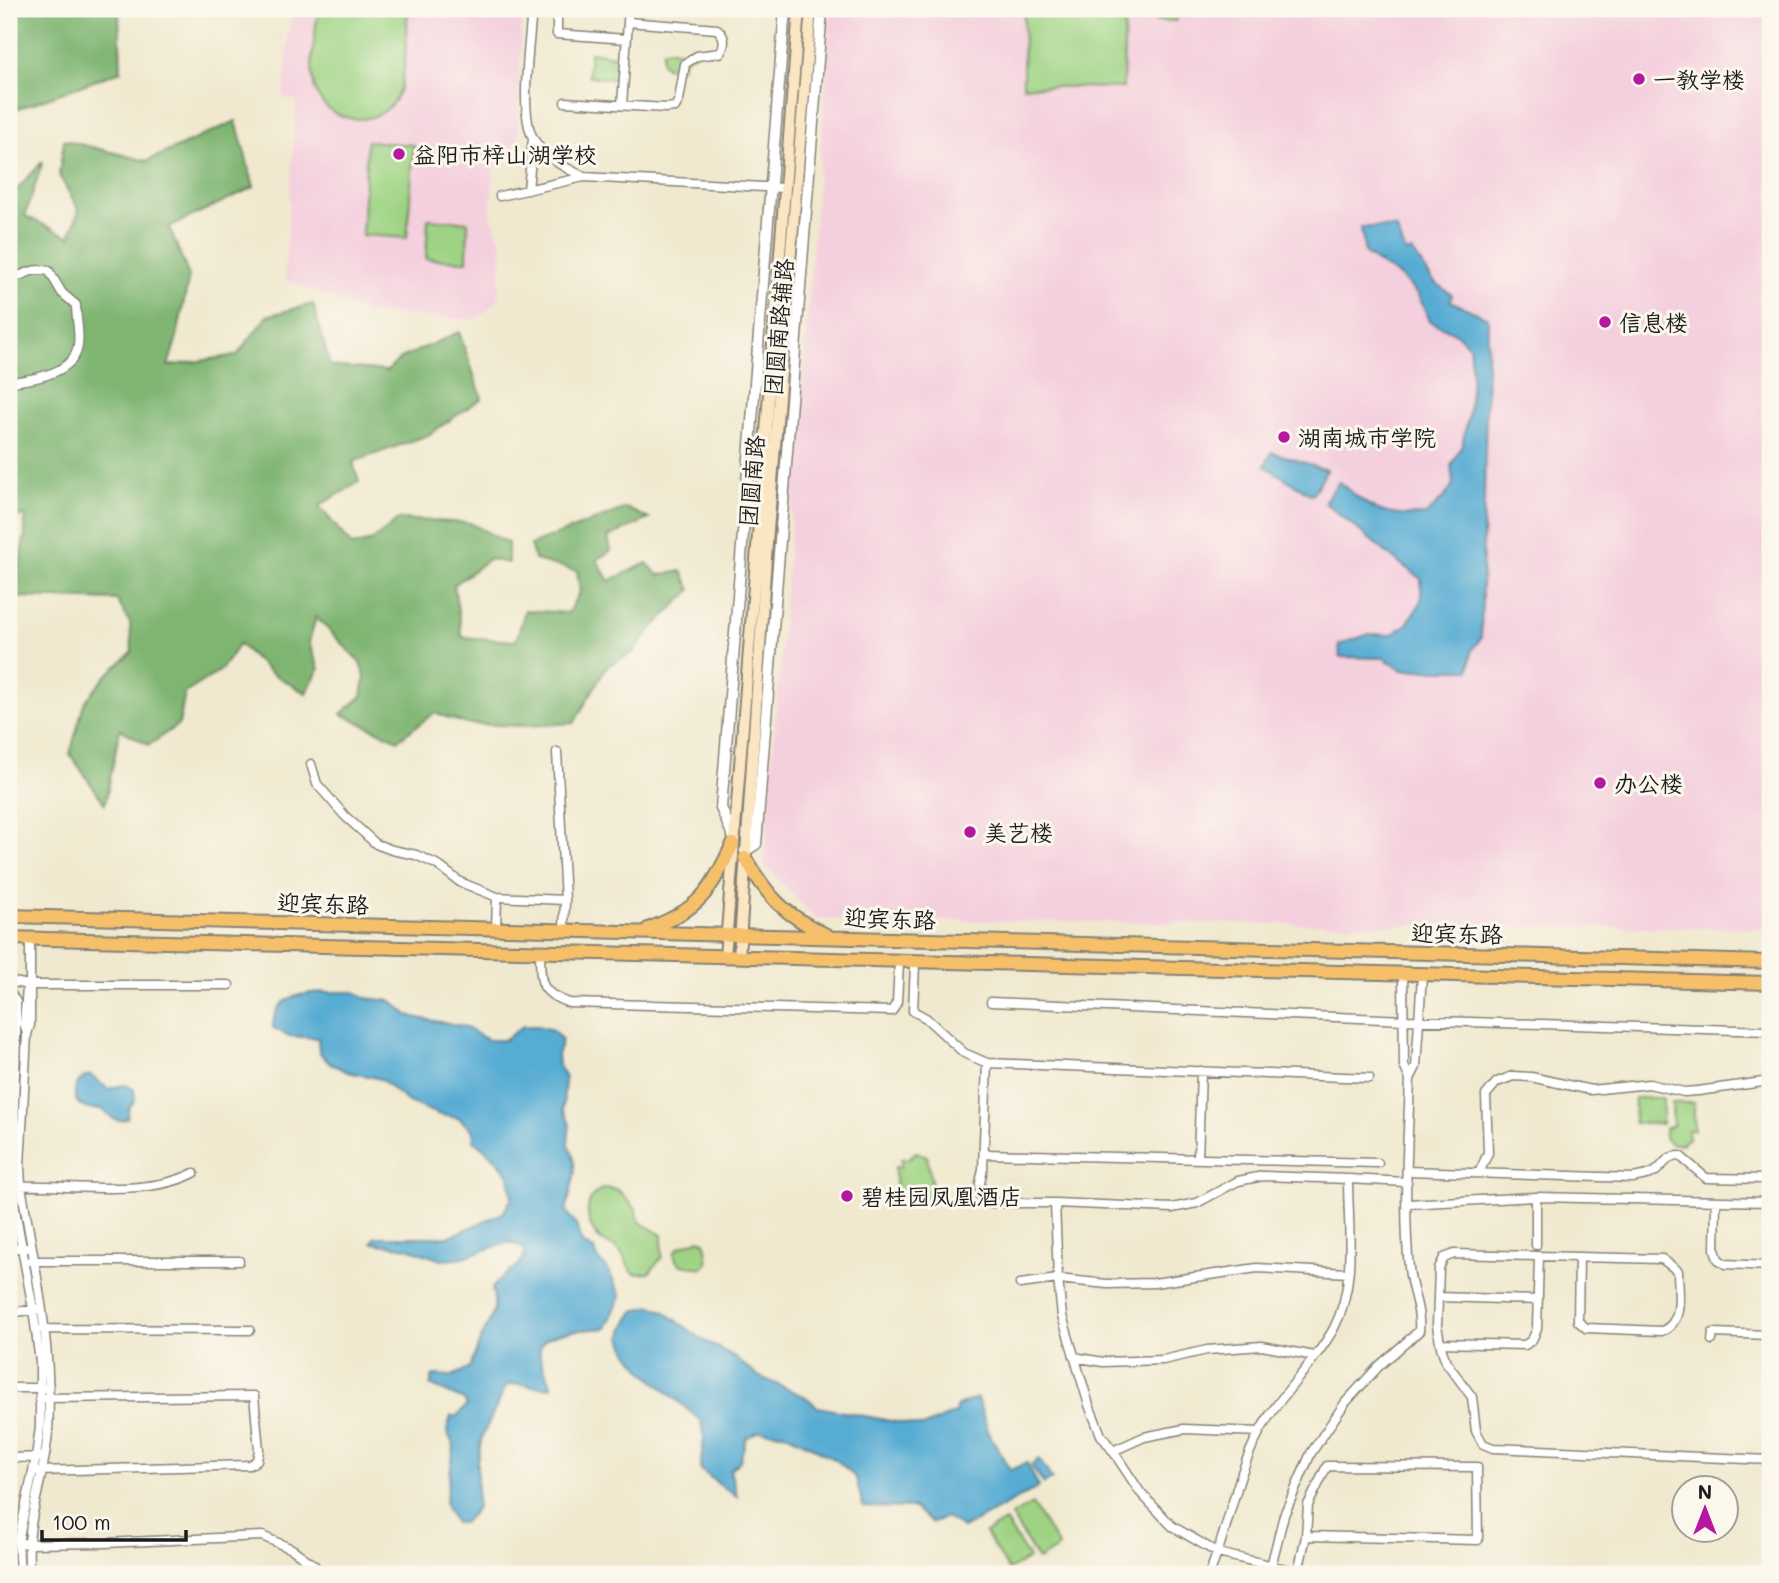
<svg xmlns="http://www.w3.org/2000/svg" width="1779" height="1583" font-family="Mali,'LXGW WenKai TC',sans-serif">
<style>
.built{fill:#f4cfdd}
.green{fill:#9ed383;stroke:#5d7850;stroke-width:2}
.forest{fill:#7eb571;stroke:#4d6846;stroke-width:2}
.water{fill:#57acd3;stroke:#3a6478;stroke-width:2}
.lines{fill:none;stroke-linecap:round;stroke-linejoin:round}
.minor-casing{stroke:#868276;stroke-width:11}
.tertiary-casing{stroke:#868276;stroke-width:13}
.secondary-casing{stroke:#868276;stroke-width:14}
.trunk-casing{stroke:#868276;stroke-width:16}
.minor{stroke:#fff;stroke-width:8}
.tertiary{stroke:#fff;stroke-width:10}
.secondary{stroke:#fbe6c4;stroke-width:10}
.trunk{stroke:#f6c06b;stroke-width:12}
.poi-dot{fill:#b5179e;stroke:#fbf7ec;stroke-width:2.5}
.labels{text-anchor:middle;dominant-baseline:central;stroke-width:6;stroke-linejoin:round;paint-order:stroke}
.poi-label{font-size:23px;fill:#1c1c1c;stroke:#fbf7ec;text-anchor:start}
.street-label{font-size:23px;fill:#1c1c1c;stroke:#fbf7ec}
</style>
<rect width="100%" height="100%" fill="#fbf7ec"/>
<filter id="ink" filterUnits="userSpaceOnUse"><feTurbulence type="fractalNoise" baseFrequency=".0143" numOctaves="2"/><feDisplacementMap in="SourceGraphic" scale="14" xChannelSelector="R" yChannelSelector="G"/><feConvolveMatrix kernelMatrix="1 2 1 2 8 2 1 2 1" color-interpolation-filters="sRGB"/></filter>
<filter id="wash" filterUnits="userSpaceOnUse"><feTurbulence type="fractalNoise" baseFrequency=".00686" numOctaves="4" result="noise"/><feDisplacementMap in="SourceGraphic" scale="28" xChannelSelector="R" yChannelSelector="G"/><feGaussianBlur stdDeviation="1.57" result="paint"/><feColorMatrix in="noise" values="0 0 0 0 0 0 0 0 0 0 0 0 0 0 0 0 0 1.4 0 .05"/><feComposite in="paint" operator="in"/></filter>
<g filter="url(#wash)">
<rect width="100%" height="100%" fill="#f0e9cf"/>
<!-- built -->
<path class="built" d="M291 9H522L518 140 494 169 490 212 503 246 498 301 475 320 368 313 284 279 296 100 283 98Z
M831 9H1770V929L816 919 764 865Z"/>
<!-- green -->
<path class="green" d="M318 9H408C406 31 407 74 398 94 382 130 327 126 315 89 308 65 316 33 318 9Z
M1024 9H1125L1123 88 1023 86Z
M1154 9H1191V16L1177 15 1176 21H1155Z
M693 46 695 54 686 57 680 69 666 67 662 63V52L667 49 682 52Z
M590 52 621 57 620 80 588 76Z
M367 141 414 145 407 238 362 235Z
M428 219 468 222 467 261 426 259Z
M1635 1098H1663L1662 1124 1634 1123Z
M1672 1103H1694V1130H1688V1138L1682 1144H1671L1665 1138V1129L1673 1125Z
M916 1152 927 1156 932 1186 927 1202 911 1206 910 1199 895 1200V1167H901V1159H908Z
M605 1188 618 1190 636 1209 637 1216 641 1223 662 1235V1257L649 1273 635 1274C627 1267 626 1259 620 1251 615 1245 606 1244 600 1239 584 1224 582 1196 605 1188Z
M699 1239 705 1242 708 1263 703 1268 682 1265 676 1260 674 1253 679 1247Z
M1032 1504 1059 1547 1038 1560 1011 1516Z
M1005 1521 1029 1558 1009 1570 985 1533Z"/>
<!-- forest -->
<path class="forest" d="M9 9H121L119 11 121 71 9 112Z
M236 121 254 187 169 227 189 276 177 337 168 366 237 355 267 316 313 304 330 366 387 371 401 358 459 332 482 398 428 435 353 462 359 482 319 506 352 546 372 541 399 519 470 523 508 543V563L489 559 454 585 462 637 516 641 525 610 568 613 580 591 577 571 535 560 530 545 626 508 649 519 608 537 611 551 597 560 609 581 647 563 658 575 682 571 691 590 652 628 634 652 607 666 574 723 526 726 467 724 434 713 398 740 341 714 362 696 365 677 359 661 316 617 309 642 319 669 306 693 271 673 239 644 221 670 185 693 179 724 149 745 120 729 105 804 70 754 84 703 105 677 132 652 130 623 117 600 18 597 9 607V574L18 569 25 536V515L9 519V192L13 194 43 161 25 216 70 237 79 210 59 175 64 140 147 161Z"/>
<!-- water -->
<path class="water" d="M1361 227 1396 228 1406 253 1412 251 1433 281 1452 295 1450 301 1488 318 1481 638 1472 650 1469 670H1402L1384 658 1340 657 1339 645 1369 634 1391 635 1407 624 1421 602V579L1393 558 1324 502 1339 482C1372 510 1383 518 1426 515L1446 495 1453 484 1451 466 1462 445 1469 412 1472 375 1469 346 1457 334 1430 321 1418 295 1402 278 1365 254Z
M1272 452 1327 470 1312 495 1265 466Z
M355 992 365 998 392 1001 408 1015 418 1018 463 1026 488 1040H504L523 1026H537L553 1030 562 1040 557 1055 558 1065 565 1078 563 1109 570 1124 568 1143 573 1154 575 1172 566 1211 576 1225 582 1243 594 1250 599 1261 607 1268 621 1296 606 1328C589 1330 542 1329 540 1349 538 1361 549 1375 552 1387 534 1389 522 1381 506 1386L482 1437 477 1461V1508L463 1523H455L445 1505 454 1447 447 1431 451 1416H457L467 1405 464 1400 430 1385 433 1375 452 1376 470 1368C473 1359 476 1350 480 1341 488 1321 499 1312 492 1289 501 1271 524 1271 525 1249L510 1242 457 1259 441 1260 408 1248 372 1243 375 1237H448L503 1213 512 1198 509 1175 496 1159 474 1140 473 1131 459 1118 440 1115 408 1102 381 1079 348 1072 329 1063 319 1052 318 1038 289 1036 273 1028C273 985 325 993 355 992Z
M90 1075 108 1089C119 1087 124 1081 134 1090L135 1100 129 1108 127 1118C114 1125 111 1115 101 1109 97 1109 93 1109 89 1109 68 1105 72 1079 90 1075Z
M652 1306 665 1312 703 1340 735 1357 756 1375 806 1397 818 1407 922 1427 955 1413 957 1406 977 1398 989 1433 1010 1470 1027 1463 1039 1487 963 1528 946 1517 931 1523 915 1508 863 1507 856 1478 840 1463 809 1445 784 1433 759 1431 746 1438 740 1461 730 1470 737 1496 721 1486 700 1469 704 1438 701 1421 645 1373 627 1351 622 1337 624 1327 634 1311Z
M1039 1459 1052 1479 1044 1484 1031 1465Z"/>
</g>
<g filter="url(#ink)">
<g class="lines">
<!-- minor casing -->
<g class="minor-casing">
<path id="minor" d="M532 9C530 39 519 113 533 138 543 157 566 168 584 177L783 188
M557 9V34L626 39
M565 102 666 108 675 107 679 100 685 64 697 56 720 53C726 44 725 36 717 29L628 22 629 9
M622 105 628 22
M528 190 533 138
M500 196 584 177
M9 278C26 276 30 267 49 271L62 293 76 305C76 318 80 333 78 345 75 374 31 380 9 382
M557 752 565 900 564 931
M311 764 317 784 345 816 376 844 392 850 416 855 436 864 460 882 497 897 565 900
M496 929 497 897
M10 938 9 1028 16 1043 11 1187 33 1309 40 1362V1427L36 1457 18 1542 20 1574
M30 939V1025L27 1034 20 1166 21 1186C35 1267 53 1348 48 1431 45 1480 23 1524 30 1574
M540 953C541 982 538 992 569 1003L892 1011 897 1002 899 963
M915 963 913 1011 926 1018 964 1053 987 1063 983 1169 980 1183 981 1203H1055L1172 1208 1197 1203 1238 1181 1263 1176 1348 1179C1348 1227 1357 1284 1334 1328 1314 1365 1279 1395 1259 1433 1235 1477 1229 1529 1209 1574
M1403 975 1404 1066 1410 1079 1416 1067 1422 975
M9 981 28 985H229
M9 991 16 1002V1038
M991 1002 1405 1020 1770 1031
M27 1034 24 1023 27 988
M987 1063 1369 1078
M984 1154 1378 1163
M1198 1159 1201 1071
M1407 1171 1633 1178C1641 1176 1649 1176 1656 1171 1665 1164 1666 1156 1680 1156L1706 1178 1767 1179 1770 1178
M1479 1173 1488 1153 1486 1095 1497 1082 1513 1076 1531 1077 1591 1090 1649 1084 1684 1092 1698 1091 1770 1081
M1348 1179 1407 1182
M17 1186C71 1184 145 1198 194 1173
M1536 1197V1245
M1716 1201 1715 1249 1718 1259 1725 1264 1770 1266
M1055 1203 1058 1279 1062 1316 1089 1405 1101 1435 1113 1451 1144 1437 1184 1429 1259 1432
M1407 1204 1536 1197 1770 1202
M9 1248H26
M1579 1257 1578 1321 1586 1328 1662 1331C1685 1322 1678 1292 1678 1271L1662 1259 1454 1254 1444 1258 1439 1268 1437 1326 1441 1347 1446 1362 1472 1397 1476 1431 1483 1444 1493 1448 1770 1460
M31 1261H239
M1020 1284 1058 1279 1107 1284 1154 1283 1257 1268 1348 1273
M1439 1297 1538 1300
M9 1313 37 1309
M42 1329 250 1330
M1712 1340 1713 1333 1770 1335
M1440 1343 1525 1345 1532 1340 1537 1329 1539 1256
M1074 1357 1103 1362 1163 1360 1207 1350 1262 1346 1314 1356
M9 1388H43
M1113 1451 1140 1492 1172 1526 1218 1553 1298 1572 1306 1536 1308 1505 1327 1466 1477 1467 1478 1540 1306 1536
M9 1458 41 1457
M39 1471 250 1465 257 1460 259 1450 254 1396 44 1398
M9 1541 28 1544 105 1543 262 1536 292 1549 314 1565 319 1574
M1269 1574 1284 1515 1311 1453 1345 1403 1379 1366 1419 1331C1421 1307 1411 1292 1409 1268 1403 1206 1408 1141 1410 1079"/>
</g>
<!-- tertiary casing -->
<g class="tertiary-casing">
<path id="tertiary" d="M733 836 721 808 785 9
M745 851 756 844 822 9"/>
</g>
<!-- secondary casing -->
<g class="secondary-casing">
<path id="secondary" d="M725 957 799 9
M739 957 767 543 811 9"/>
</g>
<!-- trunk casing -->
<g class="trunk-casing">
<path id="trunk" d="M745 858C769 899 785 915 828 936
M9 916 1770 962
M648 929C700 909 709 893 733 844
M9 938 1770 983"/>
</g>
<!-- minor -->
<use href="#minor" class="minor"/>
<!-- tertiary -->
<use href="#tertiary" class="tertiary"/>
<!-- secondary -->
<use href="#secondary" class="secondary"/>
<!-- trunk -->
<use href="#trunk" class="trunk"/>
</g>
</g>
<!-- markers -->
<g class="poi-dot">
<circle cx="1639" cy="79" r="7"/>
<circle cx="399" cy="154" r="7"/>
<circle cx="1605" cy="322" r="7"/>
<circle cx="1284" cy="437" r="7"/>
<circle cx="1600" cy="783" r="7"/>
<circle cx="970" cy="832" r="7"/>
<circle cx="847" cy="1196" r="7"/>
</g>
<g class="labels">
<!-- poi labels -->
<g class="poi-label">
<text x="1653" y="79">一教学楼</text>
<text x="413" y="154">益阳市梓山湖学校</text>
<text x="1619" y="322">信息楼</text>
<text x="1298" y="437">湖南城市学院</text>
<text x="1614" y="783">办公楼</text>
<text x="984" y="832">美艺楼</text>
<text x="861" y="1196">碧桂园凤凰酒店</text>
</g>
<!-- street labels -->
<g class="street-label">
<text transform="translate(778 327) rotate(-85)">团圆南路辅路</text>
<text transform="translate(751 481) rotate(-85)">团圆南路</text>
<text transform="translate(323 903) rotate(2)">迎宾东路</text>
<text transform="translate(890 918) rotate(2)">迎宾东路</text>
<text transform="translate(1457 933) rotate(1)">迎宾东路</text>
</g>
</g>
<!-- margin -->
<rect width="1779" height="1583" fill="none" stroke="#fbf7ec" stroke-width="35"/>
<!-- north arrow -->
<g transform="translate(1705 1509)"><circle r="33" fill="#fbf7ec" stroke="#a29f99" stroke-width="2"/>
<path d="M0-5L12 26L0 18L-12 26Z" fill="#b5179e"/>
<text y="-10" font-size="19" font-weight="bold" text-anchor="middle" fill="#1c1c1c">N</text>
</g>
<!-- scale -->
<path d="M42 1530v10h144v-10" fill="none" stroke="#1c1c1c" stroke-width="3.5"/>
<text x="52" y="1530" font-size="21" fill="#1c1c1c" stroke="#fbf7ec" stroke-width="5" paint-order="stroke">100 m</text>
</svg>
